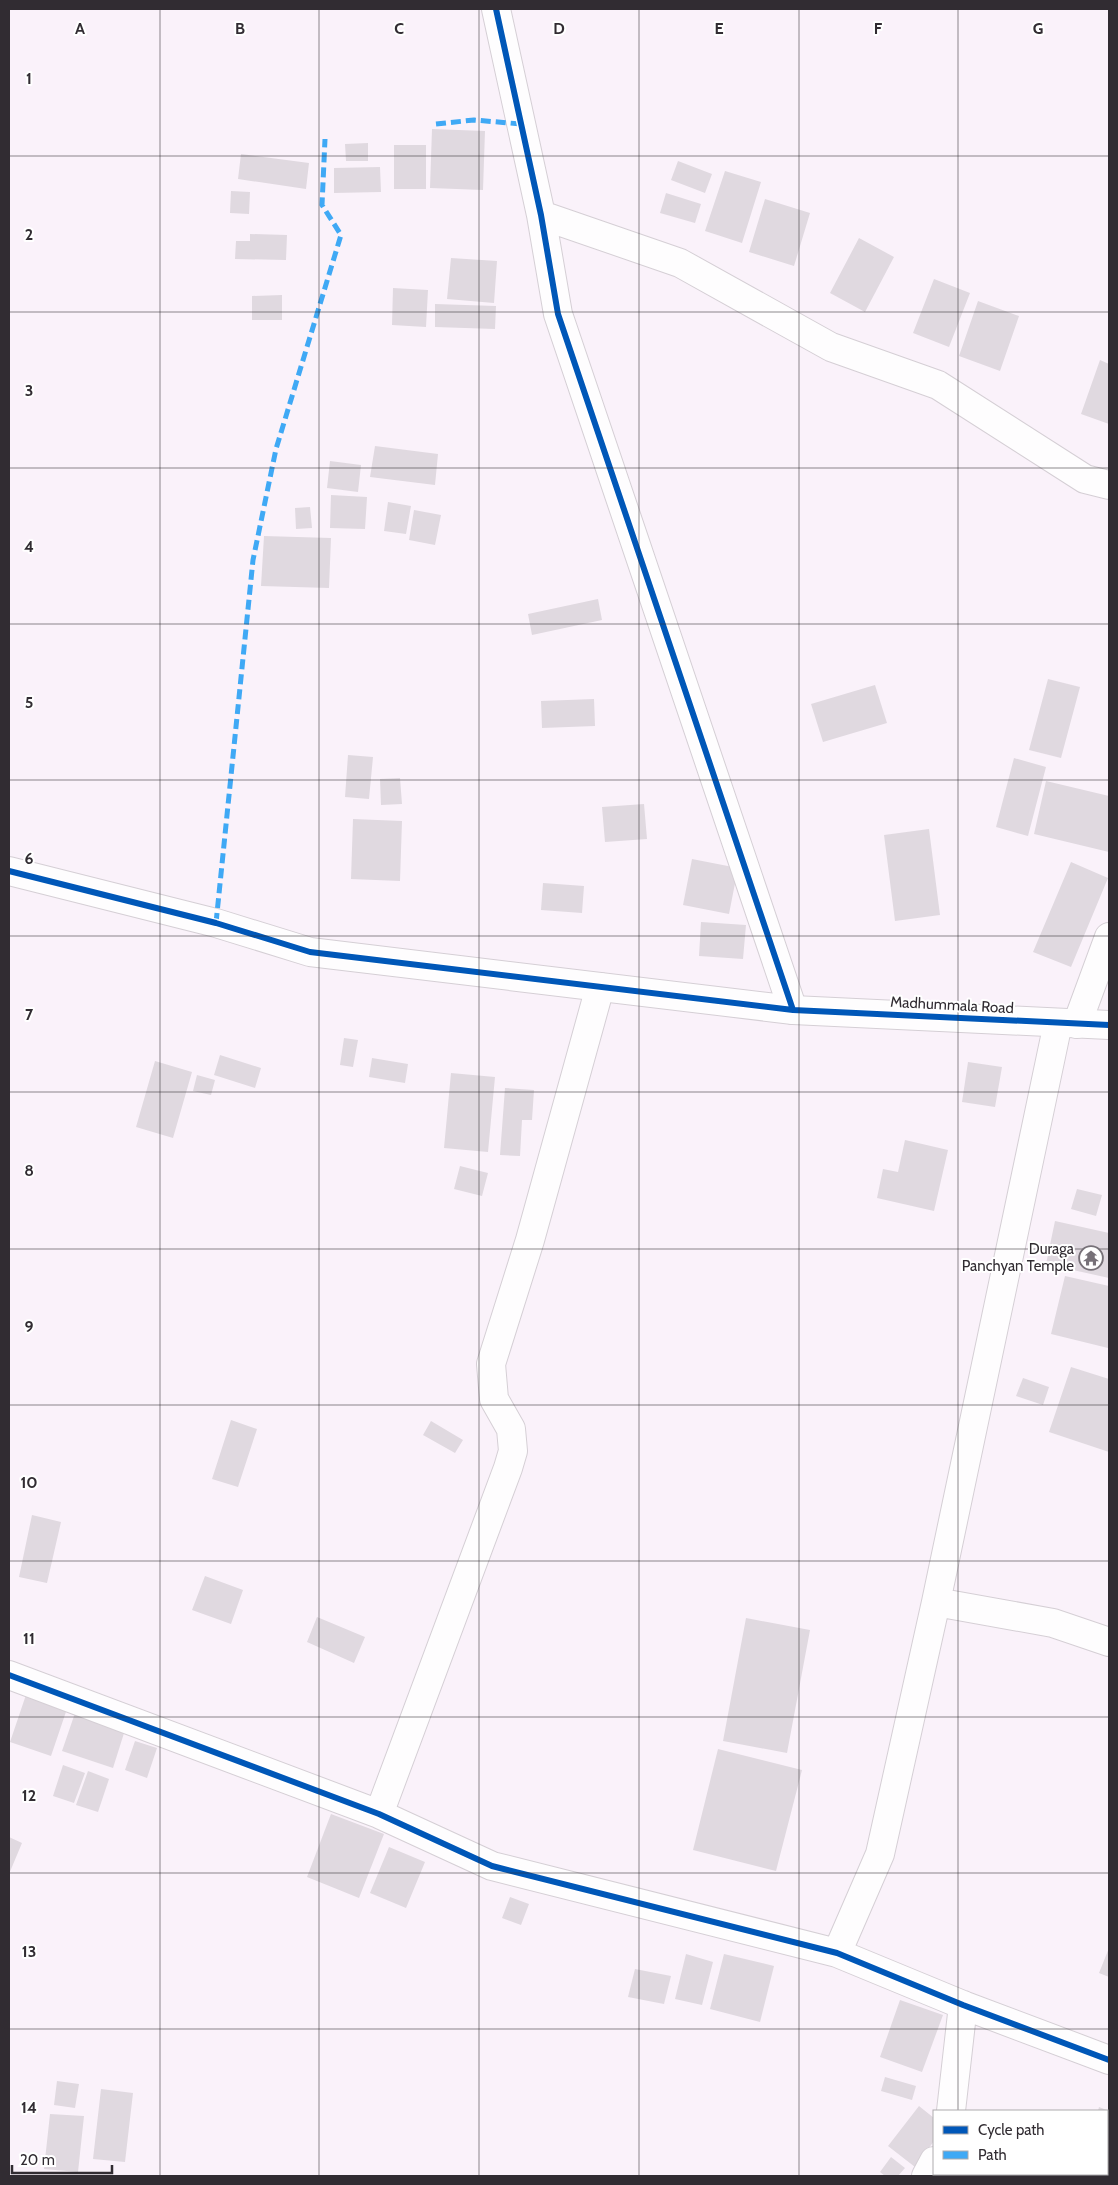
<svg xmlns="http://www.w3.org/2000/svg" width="1118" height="2185" font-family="Cabin,sans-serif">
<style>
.building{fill:#e0d9e0}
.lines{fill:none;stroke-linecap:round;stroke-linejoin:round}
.minor-casing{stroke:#d5cfd5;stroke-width:30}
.tertiary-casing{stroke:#d5cfd5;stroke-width:30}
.minor{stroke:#fefdfe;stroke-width:28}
.tertiary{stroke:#fefdfe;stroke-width:28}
.quiet{stroke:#3fa9f5;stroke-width:5;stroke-dasharray:10 5;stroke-linecap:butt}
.cycleway-casing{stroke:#fff;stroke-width:9}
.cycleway{stroke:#0057b8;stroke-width:6}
.grid{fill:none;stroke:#312c32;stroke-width:1;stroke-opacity:0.55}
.labels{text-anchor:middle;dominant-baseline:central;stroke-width:4;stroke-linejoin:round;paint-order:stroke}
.street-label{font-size:15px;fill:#312c32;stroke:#fff}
.poi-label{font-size:15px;fill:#312c32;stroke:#fff;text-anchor:end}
.grid-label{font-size:16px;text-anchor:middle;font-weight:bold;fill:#312c32;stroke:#fff;stroke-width:4;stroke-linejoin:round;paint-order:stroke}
</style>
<rect width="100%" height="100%" fill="#faf2fa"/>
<!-- building -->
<path class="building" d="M432 129 485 131 483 190 430 188Z
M368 143V161H346L345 144Z
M394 145H426V189H394Z
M241 154 309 163 306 189 238 179Z
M678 161 712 174 705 193 671 180Z
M380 167 381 192 334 193V168Z
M725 171 761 182 742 243 705 231Z
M231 191 250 192 249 214 230 213Z
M666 193 701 204 695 223 660 213Z
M765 199 810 213 794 266 749 252Z
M250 234 287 235 286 260 235 259 236 241H250Z
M859 238 894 257 865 312 830 293Z
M451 258 497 261 494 303 447 299Z
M934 279 970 293 949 347 913 333Z
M393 288 428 290 426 327 392 325Z
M282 295V320H252V296Z
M978 301 1019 316 1000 371 959 356Z
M435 304 496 306 495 329 435 327Z
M1100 360 1109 364V424L1081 414Z
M375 446 438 454 435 485 370 477Z
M330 461 361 465 358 492 327 488Z
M331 495 367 497 365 529 330 528Z
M388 502 411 506 406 534 384 531Z
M310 507 312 528 296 529 295 508Z
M414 510 441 515 435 545 409 540Z
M264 536 331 538 329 588 261 586Z
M598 599 602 620 532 635 528 614Z
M1048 679 1080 687 1061 758 1029 750Z
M875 685 887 723 823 742 811 704Z
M594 699 595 726 542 728 541 701Z
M348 755 373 757 369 799 345 797Z
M1014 758 1046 767 1028 836 996 827Z
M400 778 402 804 381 805 380 779Z
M1046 781 1109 796V852L1034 834Z
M644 804 647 839 605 842 602 807Z
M353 819 402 821 400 881 351 879Z
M929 829 940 915 895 921 884 835Z
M692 859 738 868 729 914 683 905Z
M1071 862 1108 878 1071 967 1033 952Z
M543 883 584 886 582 913 541 910Z
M701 922 746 925 743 959 699 956Z
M344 1038 358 1040 353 1067 340 1065Z
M220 1055 261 1068 255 1088 214 1075Z
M372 1058 408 1064 405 1083 369 1077Z
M155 1061 192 1072 173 1138 136 1127Z
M968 1062 1002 1067 995 1107 962 1102Z
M451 1073 495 1077 488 1152 444 1148Z
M197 1075 215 1080 211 1095 193 1091Z
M505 1088 534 1090 532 1120H522L520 1156 500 1155Z
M905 1140 948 1150 934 1211 877 1198 883 1169 898 1172Z
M460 1166 488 1173 482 1196 454 1189Z
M1077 1189 1102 1195 1096 1216 1071 1209Z
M1055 1221 1109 1233V1278L1046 1264Z
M1065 1276 1109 1286 1108 1348 1051 1334Z
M1071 1367 1109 1379V1452L1049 1432Z
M1023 1378 1049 1387 1043 1405 1016 1396Z
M231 1420 257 1429 238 1487 212 1479Z
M431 1421 463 1440 455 1453 423 1435Z
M32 1515 61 1522 47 1583 19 1577Z
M205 1576 243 1590 231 1624 192 1610Z
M317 1617 365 1637 354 1663 307 1642Z
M746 1618 810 1630 787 1753 723 1741Z
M29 1686 70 1700 51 1756 10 1742Z
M75 1713 125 1730 113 1768 62 1751Z
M135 1741 157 1748 147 1778 125 1770Z
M718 1749 802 1770 776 1871 693 1850Z
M63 1765 85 1773 74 1803 53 1796Z
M88 1771 109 1779 98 1812 76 1805Z
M331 1814 384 1834 359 1898 307 1877Z
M9 1837 22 1843 9 1874Z
M389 1847 425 1862 406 1908 370 1893Z
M510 1897 529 1904 521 1925 502 1918Z
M1109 1948V1977L1099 1973Z
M686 1954 713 1962 702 2005 675 1999Z
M724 1954 774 1966 760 2022 710 2009Z
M635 1969 671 1976 664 2004 628 1997Z
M900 2000 943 2015 922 2072 880 2057Z
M885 2077 916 2086 912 2100 881 2091Z
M57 2081 79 2084 75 2108 54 2105Z
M101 2089 133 2093 125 2162 93 2159Z
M919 2106 934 2118V2141L915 2167 888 2146Z
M1099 2107 1109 2111V2127L1107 2126V2111H1098Z
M50 2114 84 2116 78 2172 44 2169Z
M891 2157 905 2168 898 2176H885L880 2172Z"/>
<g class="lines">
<!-- minor casing -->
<g class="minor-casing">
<path id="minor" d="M496 9 541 215 558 314 793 1010
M541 215 680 263 831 347 938 385 1085 479 1109 485
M1077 1024 1109 937
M936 1602 1053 1623 1109 1642
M9 1675 379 1814 492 1866 837 1953 963 2005 1109 2060
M379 1814 508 1468 513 1451 511 1429 494 1399 491 1364 530 1240 600 987
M837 1953 880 1854 936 1602 1058 1023
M951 2111 963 2005
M1021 2174 1026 2176
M926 2176 934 2161"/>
</g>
<!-- tertiary casing -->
<g class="tertiary-casing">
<path id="tertiary" d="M9 871 216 923 310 952 793 1010 1109 1025"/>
</g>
<!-- minor -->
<use href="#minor" class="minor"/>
<!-- tertiary -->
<use href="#tertiary" class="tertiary"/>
<!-- quiet -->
<path class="quiet" d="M436 124 474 120 521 124
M216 923 253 560 276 449 341 235 322 205 325 139"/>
<!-- cycleway casing -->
<g class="cycleway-casing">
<path id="cycleway" d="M496 9 541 215 558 314 793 1010
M9 871 216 923 310 952 793 1010 1109 1025
M9 1675 379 1814 492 1866 837 1953 963 2005 1109 2060"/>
</g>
<!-- cycleway -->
<use href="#cycleway" class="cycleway"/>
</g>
<!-- grid -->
<path class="grid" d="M160 9V2176M319 9V2176M479 9V2176M639 9V2176M799 9V2176M958 9V2111M9 156H1109M9 312H1109M9 468H1109M9 624H1109M9 780H1109M9 936H1109M9 1092H1109M9 1249H1109M9 1405H1109M9 1561H1109M9 1717H1109M9 1873H1109M9 2029H1109M958 2174V2176"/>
<!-- icons -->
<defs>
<g id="temple-ring" transform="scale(1.25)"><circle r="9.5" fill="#fff" stroke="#777178" stroke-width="1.5"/><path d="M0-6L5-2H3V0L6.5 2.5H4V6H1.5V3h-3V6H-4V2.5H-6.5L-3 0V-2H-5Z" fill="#777178"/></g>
</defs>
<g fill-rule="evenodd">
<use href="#temple-ring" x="1091" y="1258"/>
</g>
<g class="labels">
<!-- street labels -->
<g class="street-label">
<text transform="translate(952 1005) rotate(3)">Madhummala Road</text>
</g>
<!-- poi labels -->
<g class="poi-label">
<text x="1074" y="1249">Duraga<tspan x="1074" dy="17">Panchyan Temple</tspan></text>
</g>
</g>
<g class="grid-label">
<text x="80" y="34">A</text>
<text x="240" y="34">B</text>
<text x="399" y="34">C</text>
<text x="559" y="34">D</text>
<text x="719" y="34">E</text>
<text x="878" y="34">F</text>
<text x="1038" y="34">G</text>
<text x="29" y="84">1</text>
<text x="29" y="240">2</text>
<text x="29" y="396">3</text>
<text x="29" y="552">4</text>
<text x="29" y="708">5</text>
<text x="29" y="864">6</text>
<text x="29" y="1020">7</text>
<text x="29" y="1176">8</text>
<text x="29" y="1332">9</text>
<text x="29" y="1488">10</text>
<text x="29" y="1644">11</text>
<text x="29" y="1801">12</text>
<text x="29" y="1957">13</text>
<text x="29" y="2113">14</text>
</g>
<!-- border -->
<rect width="1118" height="2185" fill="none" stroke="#312c32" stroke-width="20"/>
<!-- legend -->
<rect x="933" y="2110" width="175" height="65" fill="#ffffff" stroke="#adabad"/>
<rect x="943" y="2126" width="25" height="8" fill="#0057b8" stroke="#adabad"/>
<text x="978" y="2135" font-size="15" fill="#312c32">Cycle path</text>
<rect x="943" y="2151" width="25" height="8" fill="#3fa9f5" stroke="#adabad"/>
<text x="978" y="2160" font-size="15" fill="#312c32">Path</text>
<!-- scale -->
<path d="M12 2165v8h100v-8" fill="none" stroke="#312c32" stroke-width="2.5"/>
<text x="20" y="2165" font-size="15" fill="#312c32" stroke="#ffffff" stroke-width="4" paint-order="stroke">20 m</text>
</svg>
